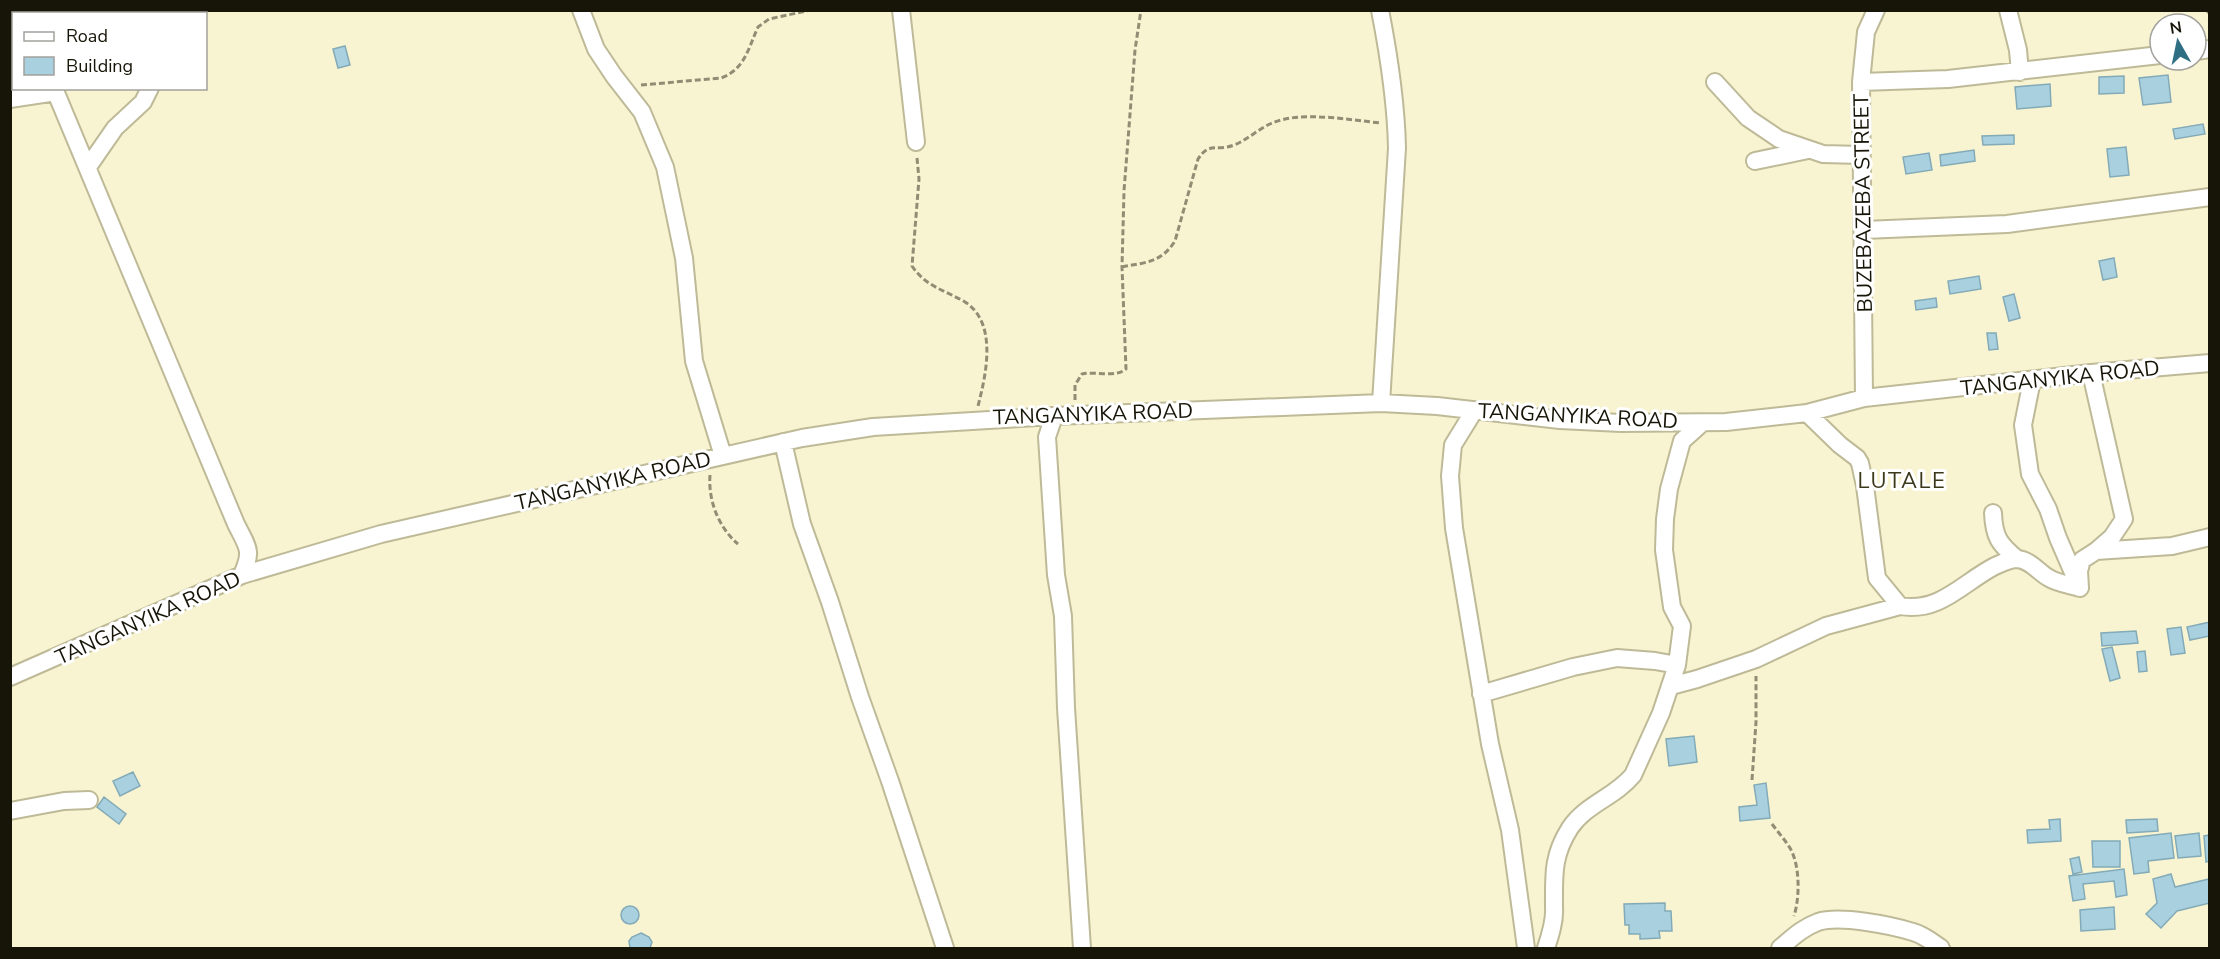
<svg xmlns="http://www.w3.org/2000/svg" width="2220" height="959" font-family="'Nunito Sans',sans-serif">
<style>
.building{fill:#a9d0df;stroke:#83aab7;stroke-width:1.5}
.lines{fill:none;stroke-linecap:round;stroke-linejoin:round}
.minor-casing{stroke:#beba98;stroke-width:20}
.path{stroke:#908d74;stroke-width:3;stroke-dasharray:6 3;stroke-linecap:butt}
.minor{stroke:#fff;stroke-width:16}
.labels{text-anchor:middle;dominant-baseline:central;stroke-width:6;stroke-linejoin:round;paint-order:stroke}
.street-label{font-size:21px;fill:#171508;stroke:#fff}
.neighbourhood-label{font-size:22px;letter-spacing:1.5px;fill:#3c381b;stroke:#fff}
</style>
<rect width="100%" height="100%" fill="#f8f4d1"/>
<!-- building -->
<path class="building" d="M345 46 350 65 338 68 333 49Z
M2168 75 2171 102 2143 105 2139 78Z
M2124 76V93L2099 94V77Z
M2050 84 2051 106 2017 109 2015 87Z
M2203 124 2205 134 2175 139 2173 129Z
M2014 135V144L1983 145 1982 136Z
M2126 147 2129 175 2110 177 2107 149Z
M1974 150 1975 161 1941 166 1940 155Z
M1929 153 1932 170 1906 174 1903 157Z
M2114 258 2117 277 2103 280 2099 261Z
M1979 276 1981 289 1950 294 1948 281Z
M2014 294 2020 318 2009 321 2003 297Z
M1936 298 1937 307 1916 310 1915 301Z
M1987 333H1996L1998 349 1989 350Z
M2210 622V636L2190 640 2187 627Z
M2181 627 2185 653 2171 655 2167 629Z
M2136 631 2138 643 2102 646 2101 633Z
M2112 647 2120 678 2110 681 2102 649Z
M2145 651 2147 671 2139 672 2137 652Z
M1694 736 1697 762 1669 766 1666 739Z
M133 772 140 786 120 796 113 781Z
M1766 783 1770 818 1740 821 1739 807 1757 805 1754 785Z
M104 797 126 814 119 824 97 807Z
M2060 819 2061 841 2028 843 2027 830 2050 829 2049 820Z
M2157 819 2158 831 2127 833 2126 820Z
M2171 833 2174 858 2148 861 2149 872 2134 874 2129 838Z
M2199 833 2201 856 2178 858 2175 836Z
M2210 835V861L2206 862 2204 836Z
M2092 841H2120V867H2093Z
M2079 857 2082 872 2073 874 2070 859Z
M2124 869 2127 895 2116 897 2114 881 2083 884 2085 899 2073 901 2069 876Z
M2171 874 2175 887 2209 879 2210 903 2177 911 2161 928 2146 914 2157 903 2153 879Z
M1665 903V911H1671L1672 931H1659L1660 938 1640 939V934H1629V925H1625L1624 904Z
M621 915a9 9 0 1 1 18 0a9 9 0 1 1-18 0Z
M2114 907 2115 929 2081 931 2080 910Z
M641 933 649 937 652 942 650 948H630L629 941 632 937Z"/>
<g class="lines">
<!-- minor casing -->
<g class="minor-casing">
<path id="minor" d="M20 10 21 14
M581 10 596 49 614 76 642 112 665 167 684 258 694 361 723 456
M901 10 916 142
M1380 10C1389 56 1396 101 1397 148L1381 403
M2008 10 2018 50 2020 72
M162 14 163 10
M2196 51 2210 49
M1715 82 1748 118 1779 139 1823 154 1861 155
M1861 82 1948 79 2160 55
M54 88 236 524C248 548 253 550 242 575
M10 99 56 92
M1755 161 1808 150
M88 167 115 128 143 102 150 88
M1864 230 2007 224 2210 197
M2091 373 2124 519 2112 537 2096 551
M2032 380 2023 425 2030 474 2048 509 2058 538 2078 584
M1864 398 1861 82 1866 32 1876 10
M1474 411 1453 445 1450 476 1454 528 1490 744 1510 830 1526 948
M1807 413 1840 445 1857 458 1860 463 1865 486 1877 578 1900 606C1940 613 1962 583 1995 566 2002 563 2010 559 2017 559 2031 560 2038 572 2049 578 2057 583 2070 585 2080 588L2079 571 2082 560 2096 551 2172 546 2210 537
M1054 416 1047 437 1056 575 1063 616 1066 708 1082 948
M783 442 802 524 830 602 860 697 890 781 945 948
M1993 513C1994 537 1999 544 2017 559
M10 677 242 575 381 534 802 438 873 427 1054 416 1381 403 1437 406 1560 420 1621 423 1726 422 1807 413 1864 398 2091 373 2210 363
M1671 686 1697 679 1756 659 1826 626 1900 606
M1481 694 1573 667 1617 658 1655 661 1677 665
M10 811 64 801 89 800
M1546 948C1550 936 1555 921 1554 908 1554 876 1552 856 1570 828 1586 804 1615 797 1633 775L1661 713 1677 665 1682 626 1672 607 1664 550 1665 519 1669 489 1682 441 1702 423
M1780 948C1792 938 1802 928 1818 922 1840 915 1890 925 1913 932 1924 935 1932 942 1941 948"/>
</g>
<!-- path -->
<path class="path" d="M2206 10 2210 14
M641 85 721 78C745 69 748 49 758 27L769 19 811 10
M917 158 919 179 912 266C926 287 945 290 965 302 998 323 986 375 978 406
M1122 267C1146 262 1161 263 1175 241L1198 159C1210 141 1216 152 1234 145 1247 140 1257 130 1270 124 1299 110 1349 120 1381 123
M1075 400V385L1082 374C1095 371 1116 378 1126 369L1122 267 1124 191 1135 50 1141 10
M710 475C708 501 719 528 738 544
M1752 780 1756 722V676
M1772 824C1778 832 1785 840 1790 848 1800 865 1800 897 1794 916"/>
<!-- minor -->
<use href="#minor" class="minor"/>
</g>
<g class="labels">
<!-- street labels -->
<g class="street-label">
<text transform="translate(1863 203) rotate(-91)">BUZEBAZEBA STREET</text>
<text transform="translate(2060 378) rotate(-6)">TANGANYIKA ROAD</text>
<text transform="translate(1093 414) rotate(-2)">TANGANYIKA ROAD</text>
<text transform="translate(1578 416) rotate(3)">TANGANYIKA ROAD</text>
<text transform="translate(613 481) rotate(-13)">TANGANYIKA ROAD</text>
<text transform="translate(148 618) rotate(-24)">TANGANYIKA ROAD</text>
</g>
<!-- neighbourhood labels -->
<g class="neighbourhood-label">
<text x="1902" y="481">LUTALE</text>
</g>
</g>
<!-- border -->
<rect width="2220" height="959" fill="none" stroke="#171508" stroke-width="24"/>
<!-- legend -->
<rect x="12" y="12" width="195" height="78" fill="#ffffff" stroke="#a2a19c" stroke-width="1.5"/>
<rect x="24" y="32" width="30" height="9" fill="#ffffff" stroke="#a2a19c" stroke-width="1.5"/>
<text x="66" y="42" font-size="18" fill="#171508">Road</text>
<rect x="24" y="57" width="30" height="18" fill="#a9d0df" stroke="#a2a19c" stroke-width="1.5"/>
<text x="66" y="72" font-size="18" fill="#171508">Building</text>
<!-- north arrow -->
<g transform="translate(2178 42) rotate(351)"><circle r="28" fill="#ffffff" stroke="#a2a19c" stroke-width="1.5"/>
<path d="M0-4.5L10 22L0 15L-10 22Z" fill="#2f6f83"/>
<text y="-9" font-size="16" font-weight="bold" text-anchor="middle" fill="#171508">N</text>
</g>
</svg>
